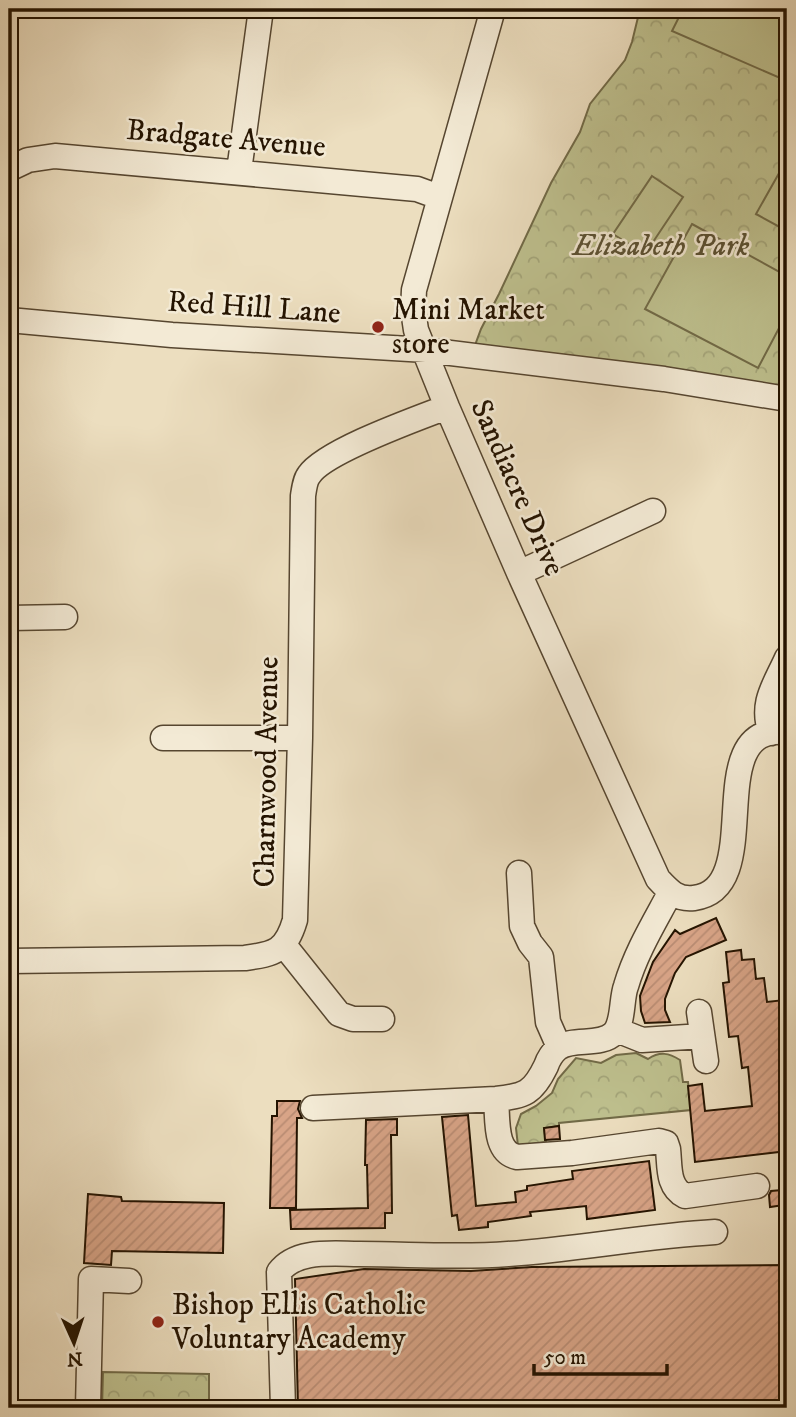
<svg xmlns="http://www.w3.org/2000/svg" width="796" height="1417" font-family="'IM FELL DW Pica',serif">
<style>
.forest{fill:url(#forest-crowns);stroke:#716a47;stroke-width:2}
.pitch{fill:#bec08e;stroke:#716a47;stroke-width:2}
.building{fill:url(#building-hatch);stroke:#241300;stroke-width:2}
.lines{fill:none;stroke-linecap:round;stroke-linejoin:round}
.minor-casing{stroke:#564630;stroke-width:27}
.minor{stroke:#f3ead5;stroke-width:24}
.poi-dot{fill:#8f2418;stroke:#f3ead5;stroke-width:2.5}
.labels{text-anchor:middle;dominant-baseline:central;stroke-width:5;stroke-linejoin:round;paint-order:stroke}
.street-label{font-size:30px;fill:#241300;stroke:#f3ead5}
.park-label{font-size:30px;font-style:italic;fill:#5a5032;stroke:#f3ead5}
.poi-label{font-size:30px;fill:#241300;stroke:#f3ead5;text-anchor:start}
</style>
<defs>
<pattern id="forest-crowns" width="20" height="18" patternUnits="userSpaceOnUse" patternTransform="scale(1.75)"><rect width="20" height="18" fill="#bec08e"/><path d="M2 6a3 3 0 1 1 6 0M12 15a3 3 0 1 1 6 0" fill="none" stroke="#a3a479"/></pattern>
<pattern id="building-hatch" width="6" height="6" patternUnits="userSpaceOnUse" patternTransform="scale(1.75)"><rect width="6" height="6" fill="#d8a487"/><path d="M-1 1l2-2M0 6l6-6M5 7l2-2" fill="none" stroke="#b98c73"/></pattern>
</defs>
<rect width="100%" height="100%" fill="#ecdebf"/>
<filter id="stains"><feTurbulence type="fractalNoise" baseFrequency=".00286" numOctaves="4"/><feColorMatrix values="0 0 0 0 .2 0 0 0 0 .09 0 0 0 0 .02 0 0 0 .5 -.17"/></filter>
<radialGradient id="worn" r=".72"><stop offset=".6" stop-color="#630" stop-opacity="0"/><stop offset="1" stop-color="#630" stop-opacity=".3"/></radialGradient>
<!-- forest -->
<path class="forest" d="M640 9H787V392L474 348 481 329 499 294 551 183 580 132 590 104 625 60 632 42Z
M636 1053 648 1059C660 1051 669 1053 680 1060L683 1082H688L691 1110 559 1123V1126L544 1128 546 1142 518 1146 516 1128 521 1114 536 1106 552 1093 558 1079 576 1058 601 1063 616 1055Z
M103 1372 209 1374V1408H102Z"/>
<!-- pitch -->
<path class="pitch" d="M683 9H787V81L672 31Z
M787 159V231L756 214Z
M652 176 683 197 645 254 613 234Z
M692 224 787 276V313L758 368 645 309Z"/>
<!-- building -->
<path class="building" d="M716 918 726 940 686 957 675 973 665 999V1010L670 1022 645 1023 641 1011 640 996 653 962 675 930 680 934Z
M741 950 742 960 754 959 756 979 764 978 767 1002 784 1000 787 1030V1151L695 1162 688 1086 702 1084 705 1111 752 1106 748 1067 742 1068 738 1036 729 1037 723 983 729 982 726 952Z
M277 1101H300L298 1109 302 1118H297L296 1208H270L272 1116H277Z
M468 1115 476 1206 516 1202 515 1192 527 1190V1186L573 1179 572 1171 649 1161 655 1210 587 1219 586 1206 577 1207 530 1212 531 1216 488 1222V1227L459 1230 457 1215 452 1216 442 1117Z
M397 1119V1135H391L392 1213H385V1228L291 1229 290 1210 368 1208 367 1165H365L366 1120Z
M559 1126 560 1139 545 1140 544 1128Z
M782 1190 784 1205 770 1207 769 1195 771 1191Z
M88 1194 121 1197 122 1201 224 1203 223 1253 112 1251 111 1265 84 1263Z
M787 1265V1408H298L295 1279 364 1269 471 1271 532 1267Z"/>
<g class="lines">
<!-- minor casing -->
<g class="minor-casing">
<path id="minor" d="M493 9 414 290 413 310 416 330 447 407 519 573 658 879C669 891 677 900 694 898 770 888 697 723 787 732
M9 169 28 160 55 156 417 189 439 197
M239 171 261 9
M9 320 172 335 426 350 664 379 787 399
M519 573 653 511
M9 618 65 617
M771 733C760 703 775 685 787 658
M163 738H300
M519 873 522 926 530 943 541 957 548 1022 559 1047
M284 945 339 1014 353 1019H382
M9 961 245 958C275 954 286 951 295 920L300 738 303 496C304 489 305 480 309 475 325 451 416 419 447 407
M699 1012 706 1061
M617 1030 642 1040 702 1036
M496 1099C498 1120 494 1152 517 1157L572 1153 659 1141 666 1143 668 1149C670 1166 667 1187 685 1196L757 1186
M313 1108 496 1099C525 1096 533 1093 546 1066 548 1060 552 1053 558 1048 573 1037 601 1047 614 1033 624 1022 621 999 626 986 636 952 654 923 670 893
M88 1408 91 1279 129 1281
M283 1408 279 1272C296 1249 333 1254 359 1254 408 1254 459 1258 508 1254 578 1249 646 1236 715 1232"/>
</g>
<!-- minor -->
<use href="#minor" class="minor"/>
</g>
<!-- markers -->
<g class="poi-dot">
<circle cx="378" cy="327" r="7"/>
<circle cx="158" cy="1322" r="7"/>
</g>
<g class="labels">
<!-- street labels -->
<g class="street-label">
<text transform="translate(226 139) rotate(5)">Bradgate Avenue</text>
<text transform="translate(254 308) rotate(4)">Red Hill Lane</text>
<text transform="translate(517 488) rotate(66)">Sandiacre Drive</text>
<text transform="translate(267 772) rotate(-89)">Charnwood Avenue</text>
</g>
<!-- park labels -->
<g class="park-label">
<text x="661" y="246">Elizabeth Park</text>
</g>
<!-- poi labels -->
<g class="poi-label">
<text x="392" y="310">Mini Market<tspan x="392" dy="34">store</tspan></text>
<text x="172" y="1305">Bishop Ellis Catholic<tspan x="172" dy="34">Voluntary Academy</tspan></text>
</g>
</g>
<!-- margin -->
<rect width="796" height="1417" fill="none" stroke="#ecdebf" stroke-width="35"/>
<rect x="10" y="10" width="775" height="1396" fill="none" stroke="#241300" stroke-width="3.5"/>
<rect x="18" y="18" width="761" height="1382" fill="none" stroke="#241300" stroke-width="2"/>
<!-- north arrow -->
<g transform="translate(74 1343) rotate(177)" stroke="#f3ead5" stroke-width="5" paint-order="stroke">
<path d="M0-5L12 26L0 18L-12 26Z" fill="#241300"/>
<text y="-10" font-size="19" font-weight="bold" text-anchor="middle" fill="#241300">N</text>
</g>
<!-- scale -->
<path d="M534 1364v10h133v-10" fill="none" stroke="#241300" stroke-width="3.5"/>
<text x="544" y="1364" font-size="21" fill="#241300" stroke="#f3ead5" stroke-width="5" paint-order="stroke">50 m</text>
<rect width="100%" height="100%" filter="url(#stains)"/>
<rect width="100%" height="100%" fill="url(#worn)"/>
</svg>
